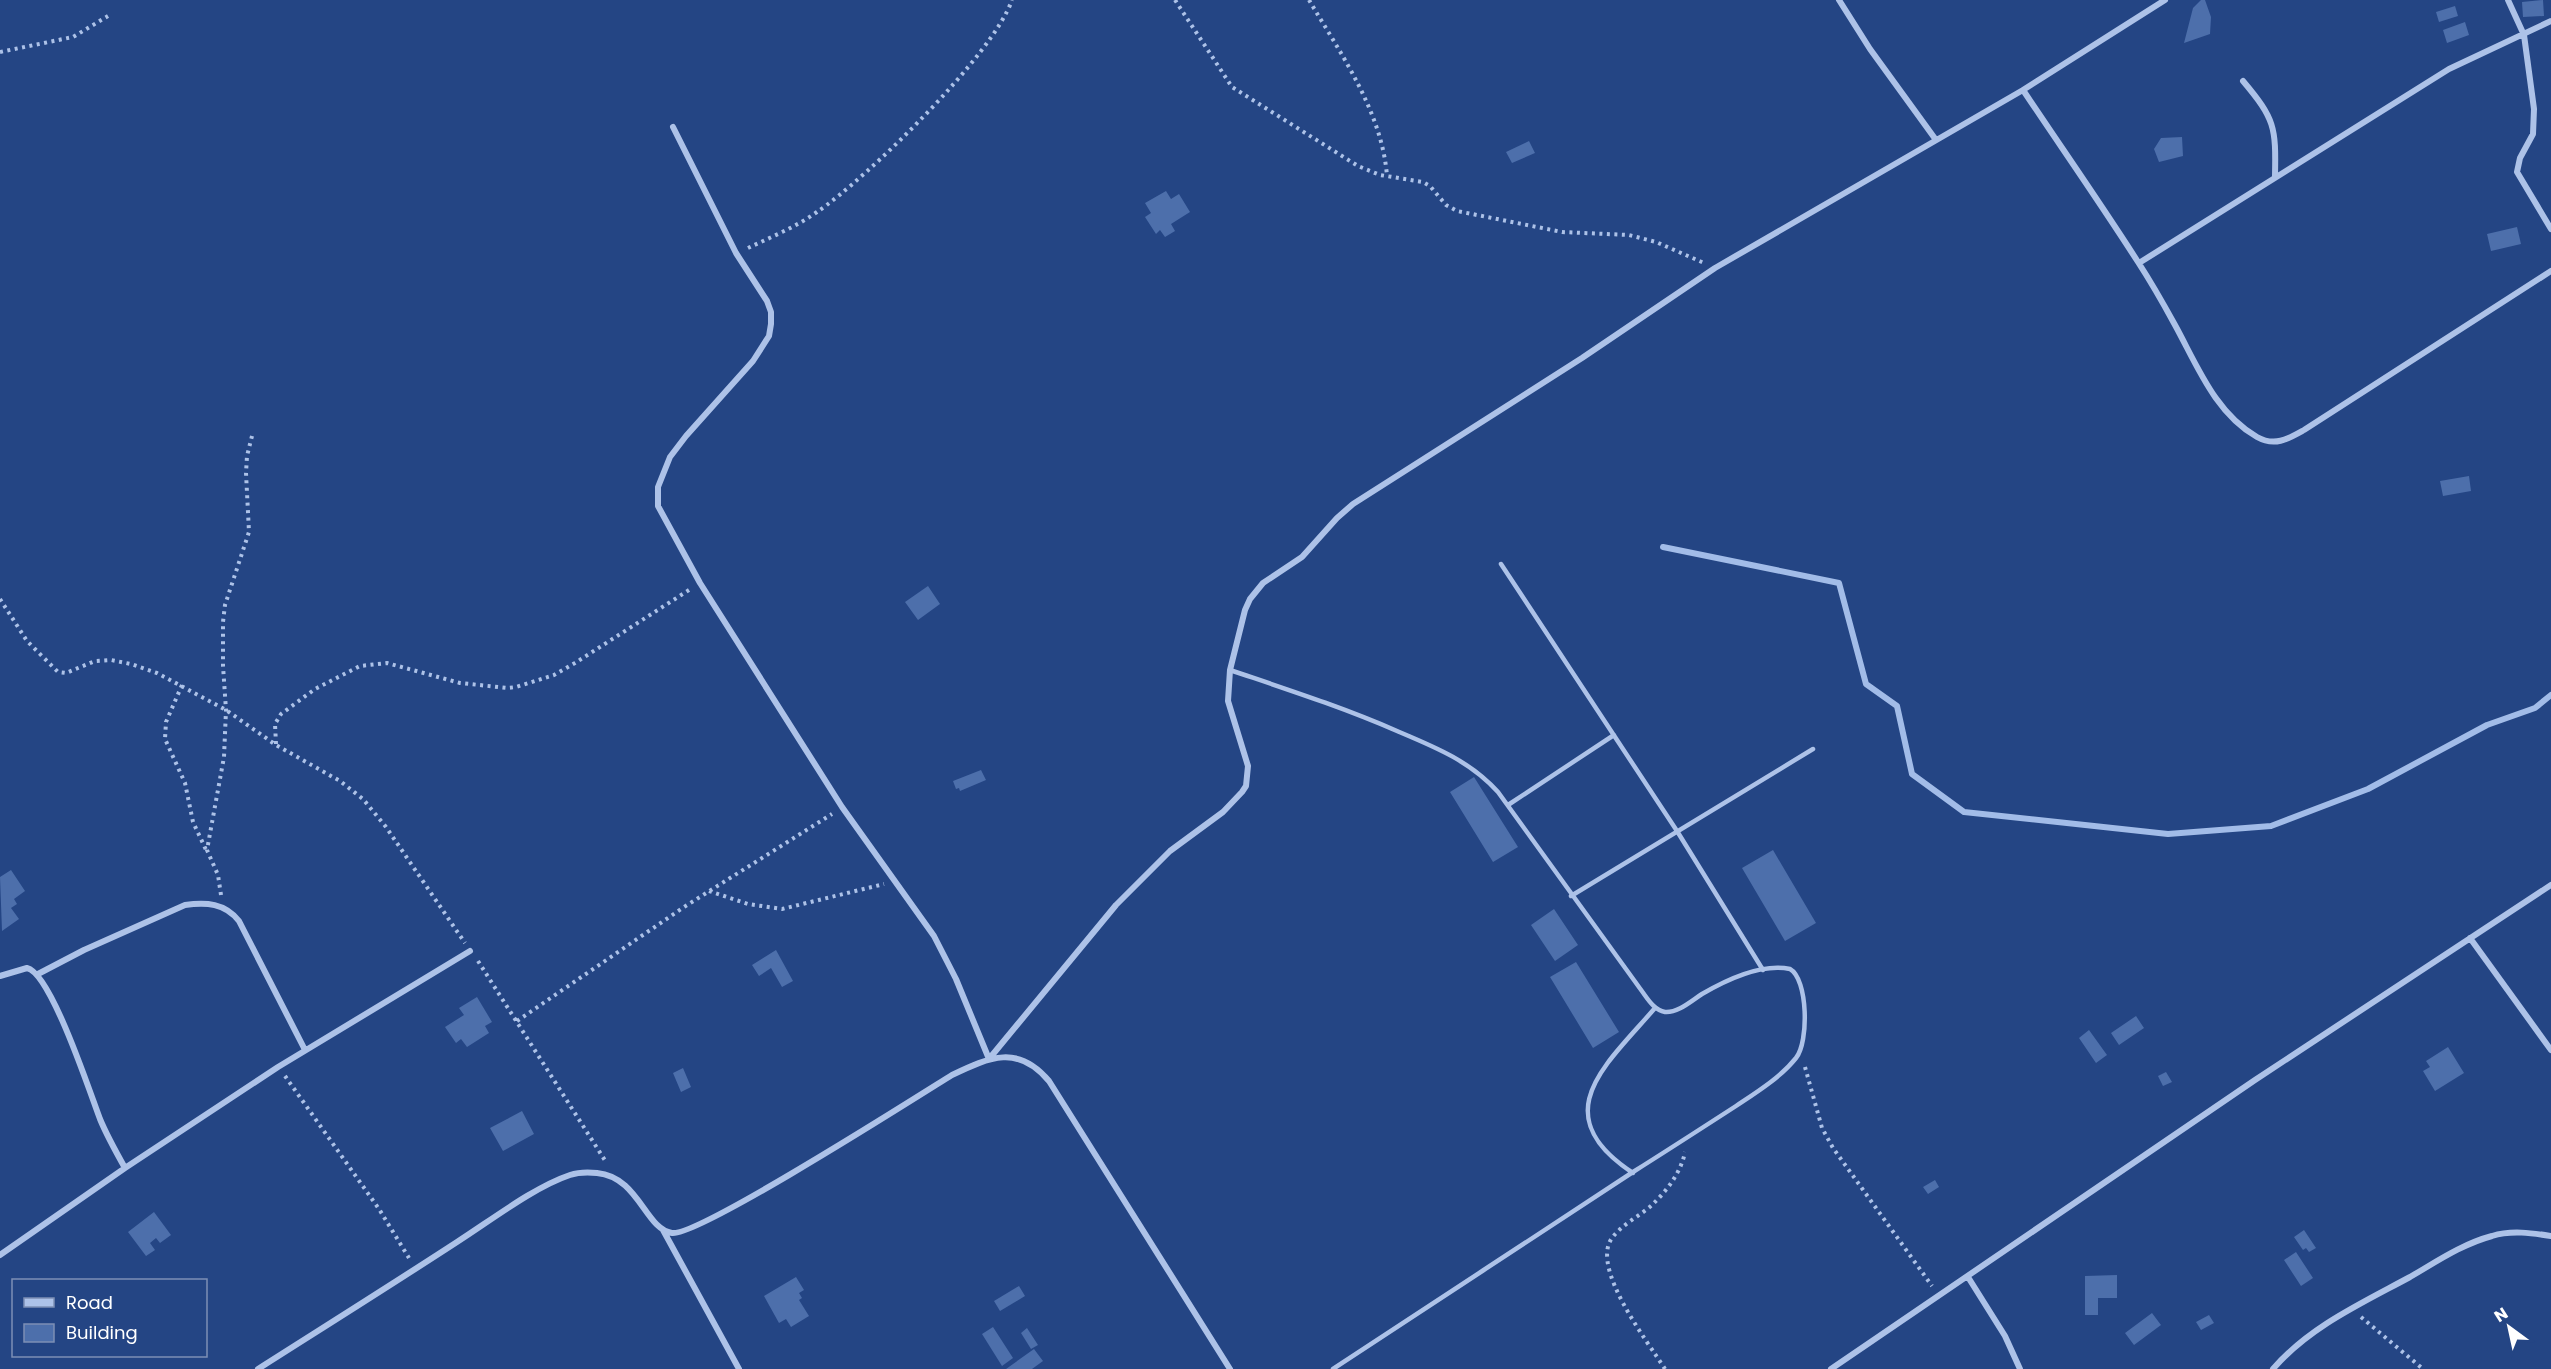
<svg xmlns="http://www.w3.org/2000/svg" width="2551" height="1369" font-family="Poppins,sans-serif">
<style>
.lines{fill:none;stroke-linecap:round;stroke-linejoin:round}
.stream{stroke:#a2bce8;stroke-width:6}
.building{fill:#4d6fab}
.path{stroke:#adc2e8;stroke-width:4;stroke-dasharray:3 4.5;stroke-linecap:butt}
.lane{stroke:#adc2e8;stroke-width:4.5}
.street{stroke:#adc2e8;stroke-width:6}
</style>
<rect width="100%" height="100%" fill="#244584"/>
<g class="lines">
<!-- stream -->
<path class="stream" d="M1663 547 1839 583 1866 684 1897 706 1912 774 1964 812 2168 834 2271 826 2368 789 2487 725 2535 708 2551 695"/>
</g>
<!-- building -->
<path class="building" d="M2201 0H2205L2211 17 2210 34 2184 43 2193 8Z
M2543 0 2544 16 2523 17 2522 2Z
M2455 6 2458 16 2439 22 2436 12Z
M2465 22 2469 35 2447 43 2443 30Z
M2182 137 2183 156 2159 162 2154 149 2161 138Z
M1529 141 1535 153 1512 163 1506 152Z
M1166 191 1171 199 1179 194 1190 212 1171 224 1175 231 1165 237 1160 230 1156 234 1145 217 1151 213 1145 203Z
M2517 227 2521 244 2491 251 2487 234Z
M2469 476 2471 491 2443 496 2440 481Z
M928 586 940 604 918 620 905 602Z
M981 770 986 780 960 791 959 788 956 789 953 781Z
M1474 777 1518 847 1493 862 1450 792Z
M1773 850 1816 923 1785 941 1742 868Z
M11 870 25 891 14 899 17 904 11 908 19 919 2 931 0 877Z
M1554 909 1578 945 1555 961 1531 925Z
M776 950 793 981 782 987 771 968 759 976 752 965Z
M1576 962 1619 1032 1593 1048 1550 977Z
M477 997 492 1022 485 1026 489 1033 467 1047 461 1039 456 1043 445 1027 464 1015 459 1008Z
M2136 1016 2144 1028 2119 1045 2111 1033Z
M2089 1030 2107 1055 2096 1063 2079 1038Z
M2448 1047 2464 1073 2435 1091 2423 1071 2430 1067 2426 1061Z
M683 1068 691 1087 681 1092 673 1073Z
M2166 1072 2172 1082 2163 1086 2158 1076Z
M522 1111 534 1134 503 1151 490 1128Z
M1935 1180 1939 1187 1928 1194 1923 1187Z
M154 1212 171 1235 160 1243 156 1238 150 1243 155 1250 146 1256 128 1232Z
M2304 1230 2316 1248 2309 1252 2306 1248 2303 1250 2294 1237Z
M2296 1252 2313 1278 2301 1286 2284 1260Z
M2117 1275V1298H2098V1315H2085V1276Z
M796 1277 804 1290 799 1293 802 1298 799 1300 809 1316 791 1327 786 1319 779 1323 764 1296Z
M1019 1286 1025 1296 1000 1311 994 1301Z
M2152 1313 2161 1325 2134 1345 2125 1333Z
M2209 1315 2214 1323 2201 1330 2196 1322Z
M993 1327 1013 1358 1002 1366 982 1334Z
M1027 1328 1038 1345 1031 1349 1021 1333Z
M1034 1349 1043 1361 1032 1369H1006Z"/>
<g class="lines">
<!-- path -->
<path class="path" d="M1175 0 1232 87 1358 166 1380 175 1423 182 1430 186 1446 205 1457 211 1562 232 1629 235 1656 242 1704 263
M1309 0C1341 54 1382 112 1387 176
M0 52 73 37 108 16
M748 248C771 237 796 227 817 212 867 178 993 55 1012 0
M0 599 27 641 58 672 66 673 95 661 111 660 131 664 157 673 226 710 276 745 340 781 363 799 386 827 465 943
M182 685 166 722 165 739 185 783 193 822 207 852
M276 744 275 724 281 714 315 689 360 666 387 663 460 683 508 688 516 687 554 675 575 663 689 590
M709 891 748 904 782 909 884 884
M221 895 218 875 207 850 224 757 226 710 223 666V622L225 605 249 532 246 473 247 456 253 432
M478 961 606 1162
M517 1021 684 907 832 814
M1805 1067 1822 1128 1833 1148 1932 1286
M285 1076 379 1209 409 1258
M2361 1317 2423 1369
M1665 1369C1648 1342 1590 1268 1612 1238 1622 1224 1642 1215 1654 1203 1668 1189 1681 1172 1685 1152"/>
<!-- lane -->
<path class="lane" d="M1501 564 1677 831 1763 970
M1230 670C1286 689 1342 707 1397 731 1435 747 1470 761 1498 792L1644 994C1649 1001 1655 1010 1665 1012 1678 1013 1691 1001 1702 994 1726 980 1762 963 1790 969 1808 979 1809 1042 1796 1058 1781 1077 1757 1092 1736 1106 1702 1128 1668 1150 1633 1172 1533 1237 1433 1304 1333 1369
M1508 805 1614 735
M1571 896 1813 749
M1633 1173C1543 1114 1607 1064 1655 1008"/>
<!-- street -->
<path class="street" d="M1839 0 1870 49 1936 140
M2508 0 2524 35 2534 109 2533 134 2520 158 2517 172 2551 229
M2243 81C2275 119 2276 127 2275 176
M2023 90C2061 147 2101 204 2138 262 2151 282 2163 303 2175 325 2197 365 2215 413 2257 437 2275 447 2288 439 2304 430L2551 271
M673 127 736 253 767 301 771 312V324L769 336 753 361 686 436 670 457 658 487V506L700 583 842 807 934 936 956 979 989 1059 1116 905 1170 851 1223 812 1242 792 1246 786 1248 766 1228 701 1230 670 1245 610 1250 599 1263 583 1302 557 1337 518 1353 504 1582 358 1715 268 2023 90 2165 0
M2139 263 2449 69 2551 21
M2470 938 2551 1050
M38 974 84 950 185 905C206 902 225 903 239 921L305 1050
M0 976 27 968C51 973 90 1093 100 1119 107 1136 116 1152 125 1168
M663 1230 739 1369
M0 1255 125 1168 278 1067 470 951
M1968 1277 2005 1336 2020 1369
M258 1369C324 1327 391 1285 457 1242 490 1221 534 1187 570 1175 579 1172 588 1172 597 1173 639 1177 645 1229 672 1233 697 1237 915 1098 952 1075 990 1057 1018 1044 1049 1081L1230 1369
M1831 1369 2255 1080 2551 885
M2273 1369C2309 1327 2362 1303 2410 1277 2436 1262 2462 1244 2492 1236 2511 1230 2532 1233 2551 1236"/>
</g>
<!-- legend -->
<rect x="12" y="1279" width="195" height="78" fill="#244584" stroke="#7c8fb5" stroke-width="1.5"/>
<rect x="24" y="1298" width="30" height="9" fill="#adc2e8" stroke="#7c8fb5" stroke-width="1.5"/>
<text x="66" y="1309" font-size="18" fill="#ffffff">Road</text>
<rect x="24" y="1324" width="30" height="18" fill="#4d6fab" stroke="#7c8fb5" stroke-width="1.5"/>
<text x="66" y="1339" font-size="18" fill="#ffffff">Building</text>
<!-- north arrow -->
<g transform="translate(2509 1327) rotate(327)" stroke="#244584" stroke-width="4.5" paint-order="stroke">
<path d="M0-4.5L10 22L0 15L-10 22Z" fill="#ffffff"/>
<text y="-9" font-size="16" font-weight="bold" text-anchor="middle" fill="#ffffff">N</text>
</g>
</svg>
